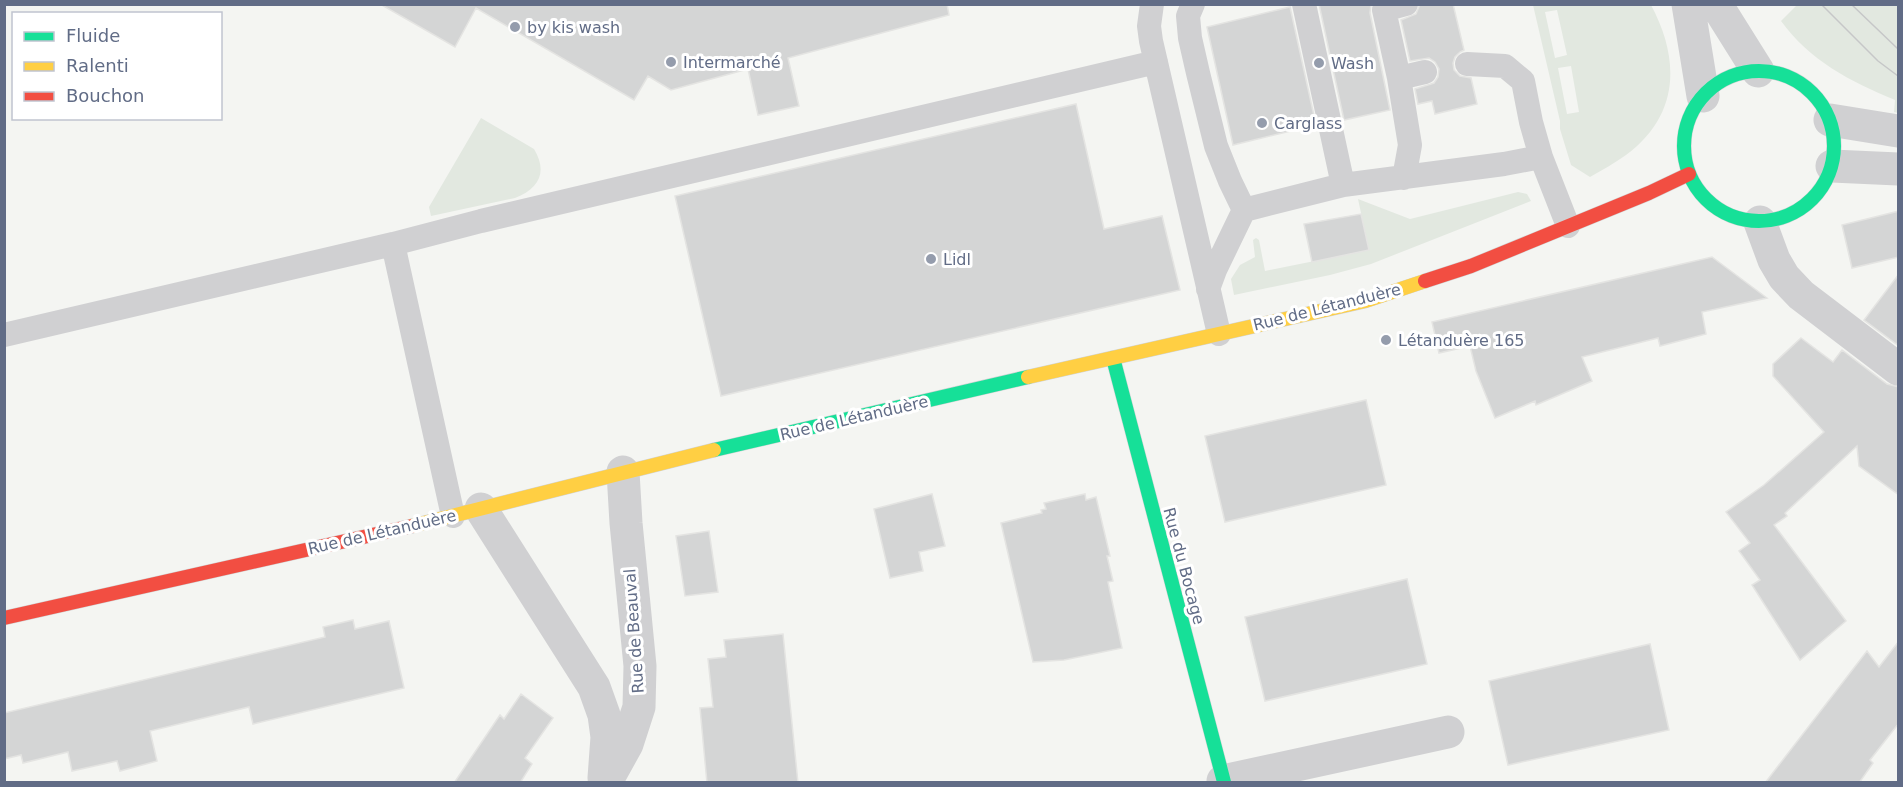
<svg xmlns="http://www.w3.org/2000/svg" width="1903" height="787" font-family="'DejaVu Sans',sans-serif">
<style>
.green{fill:#e2e8e0;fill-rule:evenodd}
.building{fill:#d4d5d5;stroke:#e4e4e2;stroke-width:1.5}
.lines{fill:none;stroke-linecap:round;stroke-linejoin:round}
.fast-casing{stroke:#d1d3d4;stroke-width:15}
.slow-casing{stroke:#d1d3d4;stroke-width:15}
.jam-casing{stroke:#d1d3d4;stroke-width:15}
.lane{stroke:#d0d0d2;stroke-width:24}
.street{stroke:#d0d0d2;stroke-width:33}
.fast{stroke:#16e098;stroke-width:14}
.slow{stroke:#ffcf43;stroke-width:14}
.jam{stroke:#f24e42;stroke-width:14}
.tram{stroke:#c6c7c8;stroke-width:1.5}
.poi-dot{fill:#949cac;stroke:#fff;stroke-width:2}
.labels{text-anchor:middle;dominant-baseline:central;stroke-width:6;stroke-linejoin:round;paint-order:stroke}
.poi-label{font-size:16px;fill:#616c86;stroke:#fff;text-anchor:start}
.street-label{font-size:16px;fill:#616c86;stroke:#fff}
</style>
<rect width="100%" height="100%" fill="#f4f5f2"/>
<!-- green -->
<path class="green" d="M1533 5H1651C1680 59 1680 115 1626 155 1615 163 1602 170 1590 177L1571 165 1560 129V121ZM1557 10 1567 55 1555 58 1545 12ZM1571 66 1579 112 1567 114 1558 68Z
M1797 5H1898V113L1894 112 1895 100C1851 82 1809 60 1781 21Z
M481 118 534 149C548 172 539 189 515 198L431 216 429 207Z
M1518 192 1527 194 1531 201 1371 264 1330 275 1234 295 1231 279 1240 265 1255 257 1253 240 1256 238 1259 240 1265 271 1369 250 1358 199 1410 219Z"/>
<!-- building -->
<path class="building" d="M380 4H947L949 15 788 58 799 106 758 115 748 69 671 90 648 76 634 100 476 8 455 47Z
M1319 4H1371L1370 13 1390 110 1344 120Z
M1420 4H1453L1464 50 1460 52 1455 57 1453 63 1454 70 1460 76 1471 78 1477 104 1435 114 1432 101 1418 104 1415 89 1434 83 1438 77 1439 69 1435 62 1429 58 1410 61 1401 20 1416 14Z
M1290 7 1316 125 1233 145 1207 27Z
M1076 104 1104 229 1162 216 1180 290 721 396 675 196Z
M1899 211V257L1852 268 1842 225Z
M1361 214 1369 250 1312 262 1304 224Z
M1712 257 1767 298 1702 312 1706 334 1660 346 1658 338 1582 357 1592 381 1536 405 1535 401 1495 418 1476 371 1470 346 1439 353 1432 322Z
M1899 274V346L1864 320Z
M1801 338 1833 362 1842 350 1887 384 1899 387V495L1859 466 1857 446 1785 513 1787 516 1774 525 1846 621 1800 660 1752 585 1760 580 1739 551 1750 543 1726 512 1764 485 1824 432 1773 376V364Z
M1366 400 1386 485 1225 522 1205 436Z
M932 494 945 546 919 552 923 571 890 578 874 509Z
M1085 494 1086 500 1096 497 1110 556H1107L1113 581 1108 582 1122 648 1064 660 1033 662 1001 523 1042 513 1041 510 1046 509 1044 503Z
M709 531 718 592 685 596 676 536Z
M1407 579 1427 664 1265 701 1245 617Z
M353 620 355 629 389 621 404 688 253 724 249 707 150 731 157 761 120 771 117 761 72 771 68 752 23 763 21 755 4 759V713L325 637 323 627Z
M783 634 798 783H707L700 708 713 707 708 659 726 657 724 640Z
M1899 641V723L1870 760 1873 763 1859 783H1765L1867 651 1879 667Z
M1650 644 1669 730 1508 765 1489 681Z
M521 694 553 718 525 758 532 764 520 783H454L500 715 504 719Z"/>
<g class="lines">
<!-- fast casing -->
<g class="fast-casing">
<path id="fast" d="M1684 146a75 75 0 1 1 150 0a75 75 0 1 1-150 0Z
M1113 358 1224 782
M714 450 1028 377"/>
</g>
<!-- slow casing -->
<g class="slow-casing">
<path id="slow" d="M1028 377 1365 301 1425 281
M412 526 714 450"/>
</g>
<!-- jam casing -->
<g class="jam-casing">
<path id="jam" d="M1425 281 1471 266 1649 193 1689 174
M4 618 412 526"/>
</g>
<!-- lane -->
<path class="lane" d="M1152 4 1149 26 1151 41 1219 334
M1193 4 1188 16 1190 38 1198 73 1216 146 1230 181 1244 210
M1304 4 1343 185
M1467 64 1505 66 1523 81 1531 122 1541 157
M1399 78 1384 10 1406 4
M1404 178 1410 145 1399 78 1425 72
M393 244 453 516
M1208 289 1215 270 1244 210 1343 185 1504 164 1541 157 1568 226
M4 335 393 244 481 221 1156 62"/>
<!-- street -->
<path class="street" d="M1688 4 1703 96
M1716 4 1758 71
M1830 120 1898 131
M1832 166 1898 169
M1760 222 1774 260 1784 277 1801 295 1898 369
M481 509 594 687 604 715 607 737 604 778
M1223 781 1448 732
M606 782 627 744 639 707 640 666 626 523 623 472"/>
<!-- fast -->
<use href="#fast" class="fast"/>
<!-- slow -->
<use href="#slow" class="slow"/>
<!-- jam -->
<use href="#jam" class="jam"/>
<!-- tram -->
<path class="tram" d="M1821 4 1878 61 1898 76
M1851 4 1898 49"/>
</g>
<!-- markers -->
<g class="poi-dot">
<circle cx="515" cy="27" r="6"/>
<circle cx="671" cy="62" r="6"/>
<circle cx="1319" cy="63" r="6"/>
<circle cx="1262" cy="123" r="6"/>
<circle cx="931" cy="259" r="6"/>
<circle cx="1386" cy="340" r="6"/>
</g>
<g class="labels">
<!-- poi labels -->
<g class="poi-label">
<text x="527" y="27">by kis wash</text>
<text x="683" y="62">Intermarché</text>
<text x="1331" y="63">Wash</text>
<text x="1274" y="123">Carglass</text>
<text x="943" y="259">Lidl</text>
<text x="1398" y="340">Létanduère 165</text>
</g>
<!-- street labels -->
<g class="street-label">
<text transform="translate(1327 307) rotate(-14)">Rue de Létanduère</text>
<text transform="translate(854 418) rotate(-13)">Rue de Létanduère</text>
<text transform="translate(382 532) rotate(-13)">Rue de Létanduère</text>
<text transform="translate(1184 566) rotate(75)">Rue du Bocage</text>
<text transform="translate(634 631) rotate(-94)">Rue de Beauval</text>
</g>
</g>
<!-- border -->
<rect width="1903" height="787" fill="none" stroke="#616c86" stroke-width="12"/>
<!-- legend -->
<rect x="12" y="12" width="210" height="108" fill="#ffffff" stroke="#c0c4cf" stroke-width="1.5"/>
<rect x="24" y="32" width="30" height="9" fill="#16e098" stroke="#c0c4cf" stroke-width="1.5"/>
<text x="66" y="42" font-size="18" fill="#616c86">Fluide</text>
<rect x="24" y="62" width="30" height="9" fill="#ffcf43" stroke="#c0c4cf" stroke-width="1.5"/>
<text x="66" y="72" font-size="18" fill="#616c86">Ralenti</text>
<rect x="24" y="92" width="30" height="9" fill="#f24e42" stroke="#c0c4cf" stroke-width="1.5"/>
<text x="66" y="102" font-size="18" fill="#616c86">Bouchon</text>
</svg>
